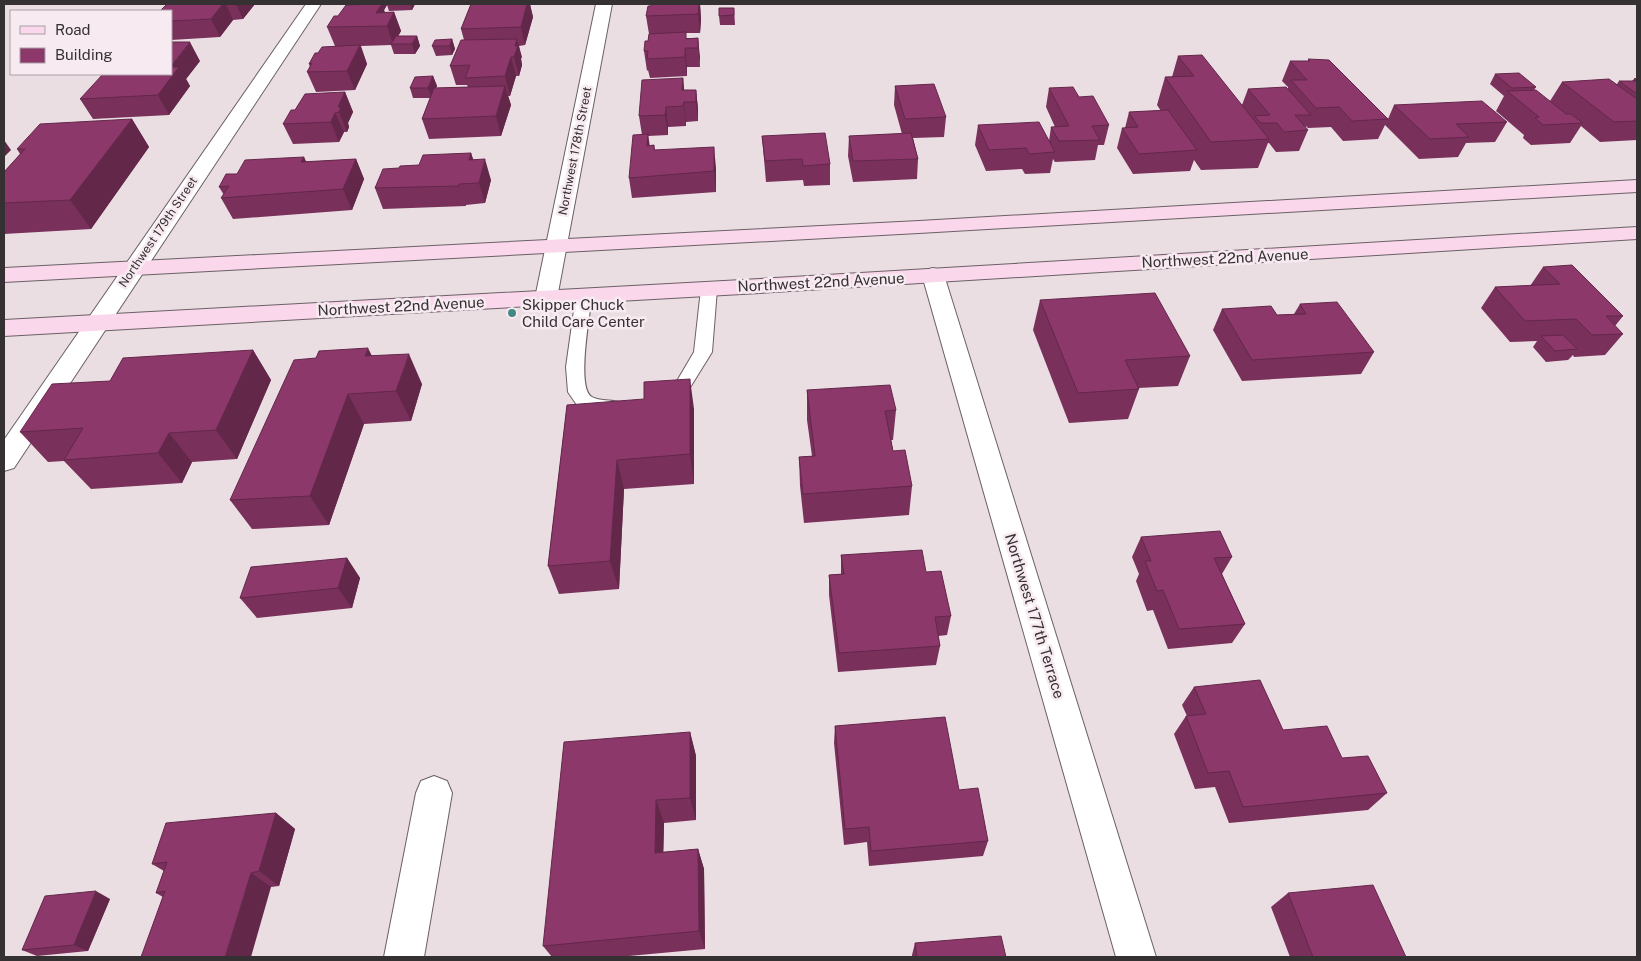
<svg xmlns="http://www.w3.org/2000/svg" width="1641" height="961" font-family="'Public Sans',sans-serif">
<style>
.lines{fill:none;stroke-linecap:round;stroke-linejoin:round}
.lane-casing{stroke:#6a6065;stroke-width:2}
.street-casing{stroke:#6a6065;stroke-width:2}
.secondary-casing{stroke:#6a6065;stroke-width:2}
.lane{fill:#fff;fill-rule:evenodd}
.street{fill:#fff;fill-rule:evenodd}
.secondary{fill:#fad7eb;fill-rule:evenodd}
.wall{fill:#79305b}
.shaded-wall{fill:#63274a}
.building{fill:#8d386a;stroke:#63274a}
.poi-dot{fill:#428983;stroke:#f7ebf1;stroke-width:2}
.labels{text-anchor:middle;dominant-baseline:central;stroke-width:5;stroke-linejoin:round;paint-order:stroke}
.far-street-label{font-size:12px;fill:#353032;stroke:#f7ebf1}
.street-label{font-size:15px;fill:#353032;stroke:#f7ebf1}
.poi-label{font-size:15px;fill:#353032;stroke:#f7ebf1;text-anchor:start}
</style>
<rect width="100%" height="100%" fill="#eadee3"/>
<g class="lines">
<!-- lane casing -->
<g class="lane-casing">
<path id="lane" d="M709 284 715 285 717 289 712 352 686 394 667 403 660 402 658 397 660 392 674 386 694 352 701 289 703 285Z
M584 291 590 292 592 296C590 313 576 389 592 397 599 401 611 400 619 402L621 407 619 412 612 414 579 408 568 392 566 367 576 296 578 292Z"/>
</g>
<!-- street casing -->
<g class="street-casing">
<path id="street" d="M306 4H321L14 468 4 471V440Z
M596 4H612L557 298 554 303 546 305 538 303 535 298Z
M933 268 941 270 944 275 1156 957H1116L922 275 925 270Z
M434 776 447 781 452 793 424 957H384L416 793 421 781Z"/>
</g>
<!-- secondary casing -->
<g class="secondary-casing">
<path id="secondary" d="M1637 180V192L919 233 4 282V268L919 221Z
M1637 227V239L742 294 4 336V320L742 280Z"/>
</g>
<!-- lane -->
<use href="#lane" class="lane"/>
<!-- street -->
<use href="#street" class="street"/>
<!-- secondary -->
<use href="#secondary" class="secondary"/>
</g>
<!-- wall -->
<path class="wall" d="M167 4H255L243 19 233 20 220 37 171 40V11Z
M356 4H415L412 10 389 11 387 5 384 10 385 13 394 12 401 31 398 36H417L420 46 415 54H394L391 45 361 46 367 64 355 90 316 92 307 72 310 67 309 64 318 53 335 46 327 27 338 16Z
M471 4H536V5H530L533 17 525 45 519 46 522 65 519 76H516L510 96H508L511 105 501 136 429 139 422 119 430 98H413L410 88 433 76 437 86 436 88 468 87 467 85H456L450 66 464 40 461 29Z
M700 4 701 20 700 33H686V38H698L700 67H687V76L650 78 648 70 647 71 644 51 648 41 649 34 646 16Z
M734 8 735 25H720L719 16Z
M452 39 455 49 452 55 436 56 432 46Z
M1178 56 1242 105 1248 89H1288V87L1282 81 1290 61H1308V59L1388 119 1394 105 1507 122 1495 142 1466 143 1458 157 1419 159 1385 125 1378 139 1343 141 1331 127 1308 128 1306 126 1305 128 1308 130 1299 151 1276 152 1269 143H1268L1258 168 1201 170 1194 160 1190 171 1133 174 1117 148 1122 128H1125L1129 112 1161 111 1157 105 1165 77H1172Z
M200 61 186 79 190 86 169 115 93 119 80 99Z
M1495 74 1536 87 1534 90 1550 101 1562 82 1617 84 1619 81H1632L1634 79 1637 78V140L1600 142 1581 126 1570 143 1531 145 1523 138 1524 135 1496 111 1504 96 1490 84Z
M683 78 684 90H696L698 109V121L686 122V126L668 127V135L648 136 649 146 654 145 655 150 716 168V192L632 198 629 178 642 135 639 116Z
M895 86 946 117 944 137 913 138 918 159 917 179 853 182 848 156 849 136 902 134 894 105Z
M1049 88 1079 97 1109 125 1104 145H1098L1095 160 1055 162 1053 159 1050 173 1025 174 1022 169 986 171 975 145 978 125 1049 141 1051 127H1055L1046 107Z
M345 92 353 112 348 123 349 127 347 132H344L339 142 293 144 283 124 295 110Z
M132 119 149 147 91 229 4 234V172L20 154 17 149Z
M762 136 830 164V185L804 186 803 180 766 182Z
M471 153 473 160 491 180 485 203 466 205V206L383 209 375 188 399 168 419 165Z
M304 157 306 162 356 159 364 179 352 210 233 219 221 198 224 195 219 187 237 174Z
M1543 267 1623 316 1615 326 1623 334 1605 355 1574 357 1573 355 1568 360 1546 362 1533 347 1537 341 1510 342 1481 308 1495 287 1530 286Z
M1040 300 1190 356 1178 386 1138 388 1139 389 1128 419 1069 423 1033 330Z
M1300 304 1374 352 1361 374 1242 381 1213 330 1222 309 1277 315 1294 314Z
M253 350 271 380 237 459 192 462 182 483 91 489 64 461 48 462 20 432 110 381Z
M372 356 422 384 411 421 364 424 329 525 252 529 230 500 316 358Z
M807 390 896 410 893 440H891L893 451 912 486 909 515 804 523 800 486 799 457 812 456 807 420Z
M567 405 694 409V484L624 489 619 589 559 594 548 566Z
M1141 537 1232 557 1222 574 1245 624 1232 643 1168 649 1153 610 1147 611 1136 581 1139 574 1132 557Z
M841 555 926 572 951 616 947 635 938 636 940 646 936 665 838 672 829 595V575L841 574Z
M347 558 360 578 352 608 257 618 240 598Z
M1194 687 1342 758 1387 793 1368 810 1229 823 1215 787 1195 789 1174 734 1186 716H1187L1182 705Z
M835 726 959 790 988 841 983 856 869 866 867 842 844 845 834 743Z
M690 732 696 756V820L664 823 663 852 698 849 704 869 705 949 618 957H552L543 946Z
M276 813 295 829 279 886 271 887 163 897 156 893 164 871 152 864Z
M1288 893 1406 957H1290L1271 907Z
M110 899 88 951 37 956 22 950Z
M915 943 1006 957H912V955Z"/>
<!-- shaded-wall -->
<path class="shaded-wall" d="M223 4H226L233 20 220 37 211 19Z
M236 4H255L243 19Z
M382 4H387V5L384 10 388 22 376 13Z
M410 4H415L412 10Z
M527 4H530L533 17 525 45 521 27Z
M700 4 701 20 700 33 698 14Z
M394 12 401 31 394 44H393L387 26Z
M417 36 420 46 415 54 412 44Z
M698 38 700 57V67L698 48Z
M452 39 455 49 452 55 450 46Z
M517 39 522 57 521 59 522 65 519 76 514 57 515 46Z
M190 42 200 61 186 79 190 86 169 115 158 95 171 69V66Z
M360 45 367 64 355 90 347 71Z
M685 48 687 67V76L685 57Z
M511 57 516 76 510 96 505 76Z
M433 76 437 86 432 98 428 88Z
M683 78 685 98 684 102 686 122V126L682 90Z
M505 86 511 105 501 136 496 116Z
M696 90 698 109V121L696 102Z
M345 92 353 112 348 123 349 127 347 132 339 112 338 107Z
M666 107 668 127V135L665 115Z
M335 113 344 132 339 142 331 122Z
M132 119 149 147 91 229 70 200Z
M648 134 651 154 647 146Z
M4 140 11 150 4 157Z
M714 147 716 168V192L714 171Z
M471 153 478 173 469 160Z
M304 157 313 177 301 162Z
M356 159 364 179 352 210 343 189Z
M485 159 491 180 485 203 479 183Z
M368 348 383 378 365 356Z
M253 350 271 380 237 459 216 430Z
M409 354 422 384 411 421 396 391Z
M690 379 694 409V484L690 454Z
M348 394 364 424 329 525 310 496Z
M169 433 192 462 182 483 158 453Z
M617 460 624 489 619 589 610 561Z
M347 558 360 578 352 608 338 588Z
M690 732 696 756V820L690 798Z
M656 800 664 823 663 874 655 853Z
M276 813 295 829 279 886 259 871Z
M698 849 704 869 705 949 699 931Z
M251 873 271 887 251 957H225Z
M96 891 110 899 88 951 74 945Z"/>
<!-- building -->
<path class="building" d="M167 4H223L211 19 171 21V11H160Z
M382 4 376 13 394 12 387 26 327 27 334 16H338L346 5Z
M471 4H527L521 27 461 29Z
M651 4H699L698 14 646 16 648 6H651Z
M719 8H734V15L719 16Z
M686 32V39L698 38V48H685V57L647 59 648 51H644L645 41H648L649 34Z
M396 36H417L412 44H391Z
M452 39 450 46H432L435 40Z
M517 39 515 46H518L514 57H511L505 76 465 78 470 65 450 66 461 40Z
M171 42H190L171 66Z
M360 45 347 71 307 72 312 63 309 64 315 53H318L322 47Z
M1202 55 1269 139 1211 142 1165 77 1194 76 1178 56Z
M1308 59 1329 60 1388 119 1352 121 1339 107 1316 108 1291 80H1307L1290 61H1310Z
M171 67H179L158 95 80 99 103 74H171Z
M1519 73 1536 87 1512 88 1495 74Z
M433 76 428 88H410L415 77Z
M683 78 682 90H696V102H684L683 106 666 107 665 115 639 116 642 80Z
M1637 78V94L1619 81H1637L1634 79Z
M1609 79 1637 99V121L1614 122 1562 82Z
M934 84 946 117 905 119 895 86Z
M505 86 496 116 422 119 434 88Z
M1073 87 1079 97 1093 96 1109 125 1092 126 1100 140 1059 141 1051 127 1069 126 1049 88Z
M1286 87 1311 115H1295L1308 130 1284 132 1277 123H1261L1254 116 1270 115 1248 89Z
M1536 90 1566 114H1571L1583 123 1543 125 1535 118 1539 117 1507 91Z
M345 92 338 107H341L339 112 335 113 331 122 283 124 291 110H295L305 94Z
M1482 101 1507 122 1456 124 1469 137 1430 139 1394 105Z
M1168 110 1197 150 1139 154 1122 128 1138 127 1129 112Z
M132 119 70 200 4 203V172L25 149H17L40 124Z
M1039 122 1055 152 1029 154 1026 148 989 150 978 125Z
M825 133 830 164 803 166 802 159 765 161 762 136Z
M911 133 918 159 853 161 849 136Z
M648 134 647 146 654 145V150L714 147V171L629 178 633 135Z
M471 153 469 160 485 159 479 183 459 184V186L375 188 383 169 399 168 400 166 419 165 423 155Z
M304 157 301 162 356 159 343 189 221 198 229 186 219 187 226 174H237L245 160Z
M1572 265 1623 316H1606L1623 334 1592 335 1576 319 1525 321 1495 287 1560 284 1543 267Z
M1155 293 1190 356 1125 360 1139 389 1078 393 1040 300Z
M1337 302 1374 352 1252 360 1222 309 1271 306 1277 315 1306 314 1300 304Z
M1563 335 1577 349 1555 351 1541 336Z
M368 348 365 356 409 354 396 391 348 394 310 496 230 500 294 360 316 358 319 351Z
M253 350 216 430 169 433 158 453 64 460 83 428 20 432 52 384 110 381 123 358Z
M690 379V454L617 460 610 561 548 566 567 405 644 399V382Z
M890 385 896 410 885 411 893 451 905 450 912 486 803 494 799 457 815 456 807 390Z
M1220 531 1232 557 1214 558 1245 624 1179 629 1163 590 1157 591 1145 561H1151L1141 537Z
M922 550 926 572 941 571 951 616 935 617 940 646 839 653 829 575 844 574 841 555Z
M347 558 338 588 240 598 251 567Z
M1260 680 1283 730 1327 726 1342 758 1368 756 1387 793 1243 807 1229 771 1208 773 1186 716 1206 714 1194 687Z
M945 717 959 790 978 788 988 841 871 851 869 827 845 829 835 726Z
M690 732V798L656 800 655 853 698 849 699 931 543 946 564 742Z
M276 813 259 871 251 873 225 957H141L165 891 156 893 167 862 152 864 166 823Z
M1373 885 1406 957H1313L1288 893Z
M96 891 74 945 22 950 45 896Z
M1001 936 1006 957H917L915 943Z"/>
<!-- markers -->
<circle class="poi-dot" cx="512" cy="313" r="5"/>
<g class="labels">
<!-- far-street labels -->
<g class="far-street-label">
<text transform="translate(575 151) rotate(-79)">Northwest 178th Street</text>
<text transform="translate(158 232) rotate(-56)">Northwest 179th Street</text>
</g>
<!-- street labels -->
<g class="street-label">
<text transform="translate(1225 258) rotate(-3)">Northwest 22nd Avenue</text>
<text transform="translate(821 282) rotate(-3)">Northwest 22nd Avenue</text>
<text transform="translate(401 306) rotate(-3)">Northwest 22nd Avenue</text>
<text transform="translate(1035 616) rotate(73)">Northwest 177th Terrace</text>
</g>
<!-- poi labels -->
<g class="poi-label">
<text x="522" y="304">Skipper Chuck<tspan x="522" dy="17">Child Care Center</tspan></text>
</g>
</g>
<!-- border -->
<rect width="1641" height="961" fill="none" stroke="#353032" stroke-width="10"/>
<!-- legend -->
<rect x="10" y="10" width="162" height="65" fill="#f7ebf1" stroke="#a9a0a5"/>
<rect x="20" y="26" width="25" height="8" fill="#fad7eb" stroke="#a9a0a5"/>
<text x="55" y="35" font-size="15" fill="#353032">Road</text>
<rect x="20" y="48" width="25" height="15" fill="#8d386a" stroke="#a9a0a5"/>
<text x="55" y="60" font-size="15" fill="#353032">Building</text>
</svg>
